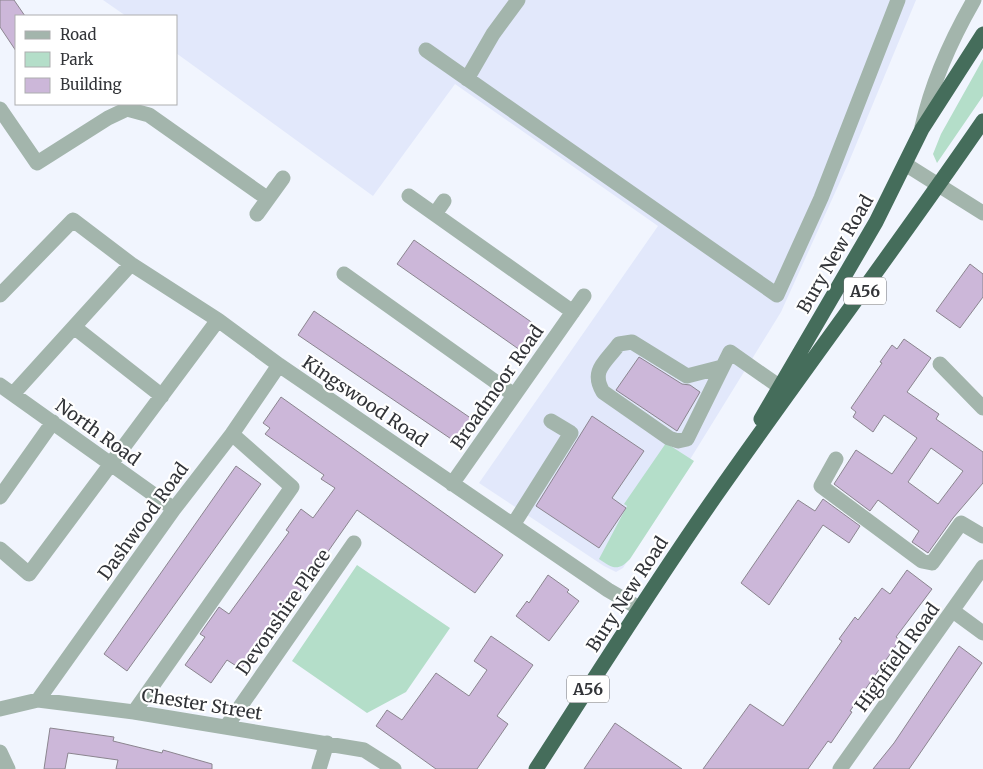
<svg xmlns="http://www.w3.org/2000/svg" width="983" height="769" font-family="Merriweather,serif">
<style>
.built{fill:#e2e8fb}
.green{fill:#b4dec9}
.building{fill:#ccb7d9;stroke:#8b858f;fill-rule:evenodd}
.lines{fill:none;stroke-linecap:round;stroke-linejoin:round}
.minor{stroke:#a3b5ac;stroke-width:15}
.highway{stroke:#456d5b;stroke-width:15}
.labels{text-anchor:middle;dominant-baseline:central;stroke-width:4.5;stroke-linejoin:round;paint-order:stroke}
.shield{fill:#fff;stroke:#707174;stroke-width:1}
.shield-label{font-size:16px;font-weight:bold;fill:#323438}
.street-label{font-size:18px;fill:#323438;stroke:#fff}
</style>
<rect width="100%" height="100%" fill="#f1f5fe"/>
<!-- built -->
<path class="built" d="M103 0H916L848 164 781 312 623 568 616 572 604 566 479 483 658 226 455 84 373 196 176 53V16H126Z"/>
<!-- green -->
<path class="green" d="M983 59V96L937 163 933 154 941 134Z
M666 443 694 461 630 559C618 572 612 568 599 559L627 506 624 504Z
M357 565 450 628 406 692 367 713 292 661Z"/>
<!-- building -->
<path class="building" d="M0 0H14L25 16H16V51L0 27Z
M414 240 537 326 520 350 397 264Z
M970 264 983 274V297L960 328 936 311Z
M314 311 475 421 460 445 298 335Z
M904 339 931 358 907 392 939 414 936 419 983 452V483L953 518 928 553 912 542 919 531 878 500 870 511 834 484 856 450 892 474 917 438 884 415 873 432 853 417 856 412 851 408 882 363 880 362 892 345 897 349ZM931 448 963 471 938 504 908 482Z
M639 357 682 384 690 385 700 392 677 431 616 390Z
M281 397 503 555 475 593 357 510 276 626 273 623 241 669 227 660 211 683 185 665 205 637 200 634 219 607 229 614 289 532 286 530 301 509 313 518 335 488 321 479 324 475 265 434 270 428 263 423Z
M592 416 644 451 612 498 626 508 599 548 536 506Z
M236 466 261 484 127 671 104 654Z
M823 499 860 526 849 543 823 525 769 605 741 583 798 500 815 511Z
M907 570 932 589 896 637 900 640 850 711 852 712 831 743 828 741 808 769H703L750 704 783 726 842 641 839 639 855 617 858 620 882 588 890 594Z
M548 575 569 590 567 592 579 601 549 641 516 616 527 601 529 603Z
M491 636 533 665 497 716 508 724 477 769H436L376 726 387 710 402 720 436 673 469 696 487 670 474 661Z
M959 646 982 663 916 759 909 769H873L894 743Z
M615 723 682 769H584Z
M50 728 114 737 113 741 162 753 163 750 212 764V769H116L118 760 68 753 65 769H44Z"/>
<g class="lines">
<!-- minor -->
<path class="minor" d="M426 50 777 295 821 198 898 0
M467 79 493 34 518 0
M0 109 37 163 108 118 127 109 149 115 268 199
M922 127C932 82 951 40 974 0
M905 164 983 213
M409 196 573 312
M257 214 283 178
M435 214 444 201
M344 274 514 395
M0 295 73 220 131 264 218 320 279 365 608 590 639 608
M74 327 162 396
M940 364 983 408
M722 367 687 376 632 342 619 344C606 362 590 370 603 392L669 438 678 441 687 439 730 352 780 387
M0 385 174 509
M13 394 131 264
M836 459 821 486 922 561 932 563 961 523 983 536
M452 484 584 296
M0 497 53 422
M513 525 571 433 551 421
M0 549 29 574 218 320
M953 611 983 633
M38 700 174 509 232 434 279 365
M0 709 38 700 134 712 364 750 394 769
M134 712 292 487 232 434
M226 727 354 543
M0 752 8 769
M319 769 327 743
M840 769 983 567"/>
<!-- highway -->
<path class="highway" d="M761 419 876 222 922 129 983 34
M536 769C596 676 655 582 719 491 806 367 897 246 983 121"/>
</g>
<g class="labels">
<!-- shield labels -->
<g class="shield">
<rect x="844" y="277.5" width="42" height="27" rx="4"/>
<rect x="567" y="675.5" width="42" height="27" rx="4"/>
</g>
<g class="shield-label">
<text x="865" y="291">A56</text>
<text x="588" y="689">A56</text>
</g>
<!-- street labels -->
<g class="street-label">
<text transform="translate(835 254) rotate(-60)">Bury New Road</text>
<text transform="translate(497 387) rotate(-55)">Broadmoor Road</text>
<text transform="translate(365 401) rotate(34)">Kingswood Road</text>
<text transform="translate(98 432) rotate(36)">North Road</text>
<text transform="translate(143 521) rotate(-54)">Dashwood Road</text>
<text transform="translate(627 594) rotate(-57)">Bury New Road</text>
<text transform="translate(283 612) rotate(-55)">Devonshire Place</text>
<text transform="translate(897 657) rotate(-54)">Highfield Road</text>
<text transform="translate(202 704) rotate(9)">Chester Street</text>
</g>
</g>
<!-- legend -->
<rect x="15" y="15" width="162" height="90" fill="#ffffff" stroke="#adaeaf"/>
<rect x="25" y="31" width="25" height="8" fill="#a3b5ac" stroke="#adaeaf"/>
<text x="60" y="40" font-size="15" fill="#323438">Road</text>
<rect x="25" y="52" width="25" height="15" fill="#b4dec9" stroke="#adaeaf"/>
<text x="60" y="65" font-size="15" fill="#323438">Park</text>
<rect x="25" y="78" width="25" height="15" fill="#ccb7d9" stroke="#adaeaf"/>
<text x="60" y="90" font-size="15" fill="#323438">Building</text>
</svg>
